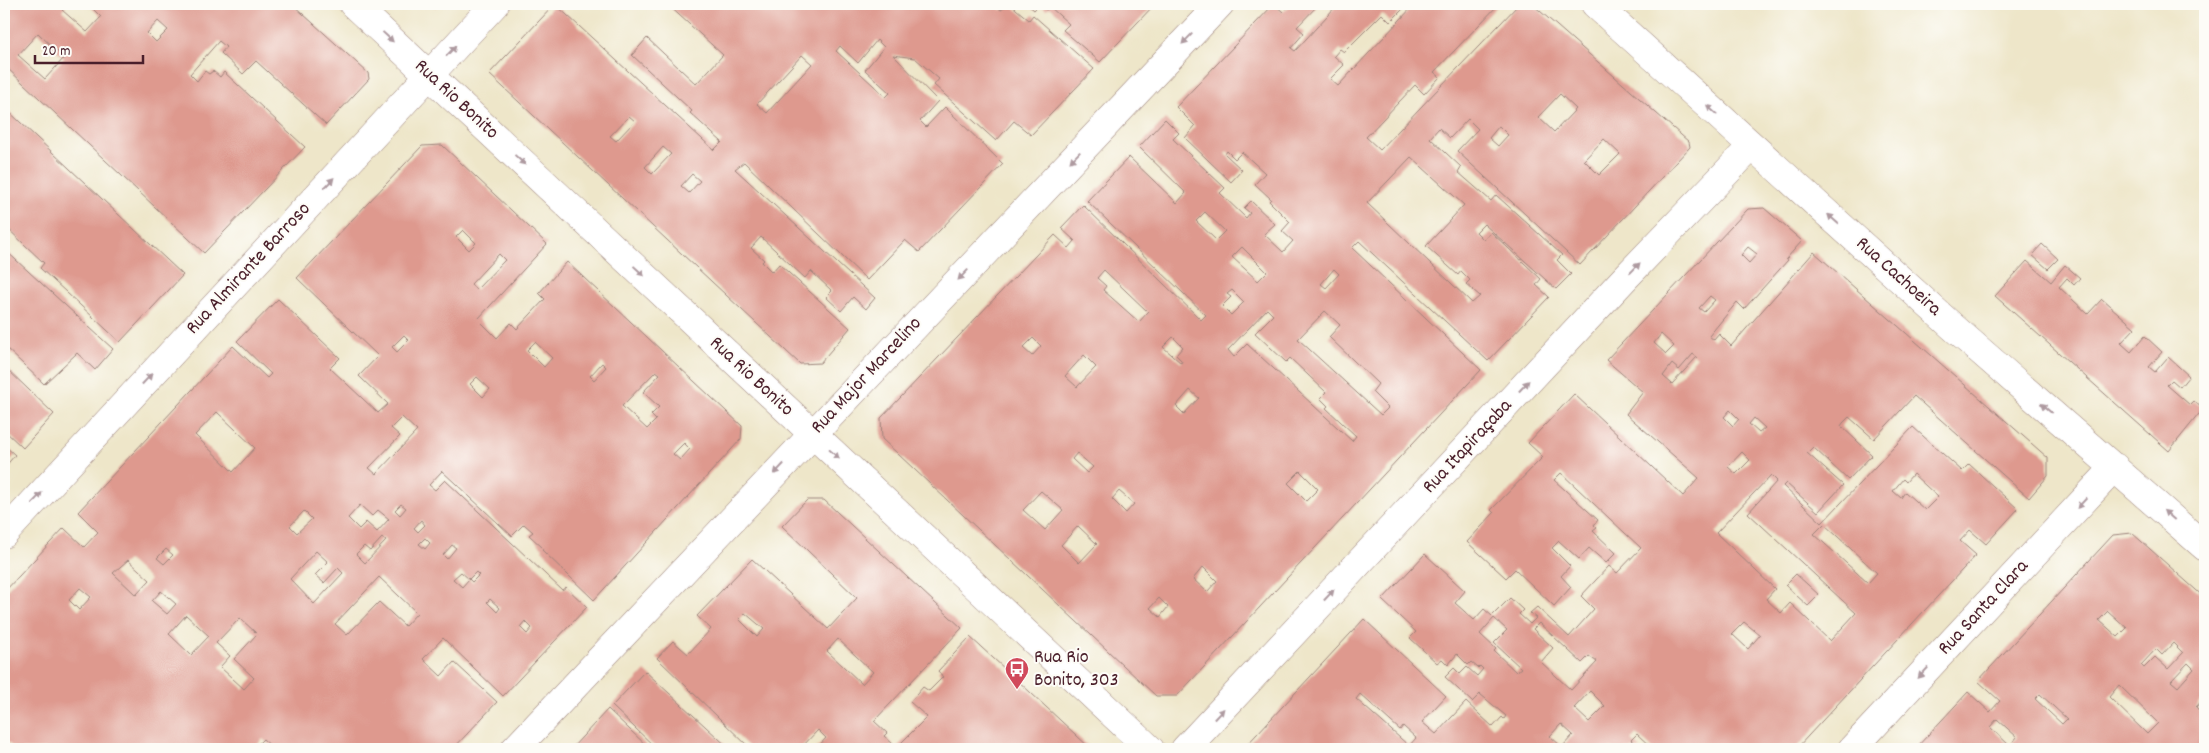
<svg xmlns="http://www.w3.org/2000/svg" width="2209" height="753" font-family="Dekko,sans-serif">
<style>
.building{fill:#de998e;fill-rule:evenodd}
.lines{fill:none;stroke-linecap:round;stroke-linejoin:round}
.minor-casing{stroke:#9c827a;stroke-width:29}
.minor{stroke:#fff;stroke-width:28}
.oneway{fill:#ae9aa0}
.labels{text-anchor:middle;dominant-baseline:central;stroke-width:4;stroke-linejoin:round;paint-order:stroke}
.street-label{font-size:20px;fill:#4a1f2b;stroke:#fdfcf7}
.poi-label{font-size:20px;fill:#4a1f2b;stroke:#fdfcf7;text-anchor:start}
</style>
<rect width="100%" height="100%" fill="#fdfcf7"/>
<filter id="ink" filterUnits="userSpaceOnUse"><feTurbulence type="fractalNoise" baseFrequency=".02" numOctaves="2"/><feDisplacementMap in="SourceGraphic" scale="10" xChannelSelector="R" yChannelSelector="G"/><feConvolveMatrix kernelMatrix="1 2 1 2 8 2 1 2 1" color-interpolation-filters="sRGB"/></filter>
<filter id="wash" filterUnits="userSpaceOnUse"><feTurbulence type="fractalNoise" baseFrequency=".0096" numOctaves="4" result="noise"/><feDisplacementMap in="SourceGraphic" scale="20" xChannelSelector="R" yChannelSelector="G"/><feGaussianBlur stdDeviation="1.12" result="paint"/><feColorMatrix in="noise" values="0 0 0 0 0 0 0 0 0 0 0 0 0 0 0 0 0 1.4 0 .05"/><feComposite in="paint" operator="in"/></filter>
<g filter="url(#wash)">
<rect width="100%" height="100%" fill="#eee6c9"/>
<g id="blocks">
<!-- building -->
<path class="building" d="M4 4H67L62 10 87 32 101 17 88 4H192L197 8 201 4H292L368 73 369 79 326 125 256 61 243 74 221 53 226 47 219 41 190 74 197 81 205 71 209 74 213 71 220 77 224 72 305 147 204 253 6 67 4 69ZM158 21 168 30 156 42 147 33ZM38 33 64 58 45 79 18 55Z
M414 4H441L437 7H418Z
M555 4 714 150 722 142 690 113 692 111 632 55 647 38 696 84 723 55 667 4H994L1001 10 1010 4 1029 20 1033 15 1094 69 1031 135 1014 121 996 141 934 85 939 79 915 58 893 55 938 101 920 121 926 127 945 107 1003 164 919 252 905 240 867 280 744 162 735 169 875 298 866 309 853 297 841 311 826 297 832 291 811 271 805 278 761 237 751 248 764 260 762 262 772 272 779 264 850 328 820 363 800 364 489 74ZM877 40 884 47 865 70 890 93 886 97 836 51 840 46 858 63ZM802 55 812 64 767 113 757 104ZM629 116 635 121 616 141 610 136ZM663 147 671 154 652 174 645 167ZM692 174 700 181 689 193 681 186Z
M1027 4H1040L1034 10Z
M1040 4H1155L1100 62 1063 30 1069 24 1050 7 1046 10Z
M1274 4 1283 12 1291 4H1319L1297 27 1304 33 1291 48 1295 51 1338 4H1408L1390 22 1382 14 1344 52 1340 49 1334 56 1344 65 1330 79 1338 86 1415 4H1499L1434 72 1440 77 1424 94 1415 85 1366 137 1380 150 1519 4H1532L1689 142 1690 147 1580 265 1457 151 1478 129 1468 119 1450 138 1439 128 1430 138 1461 167 1458 172 1491 201 1496 195 1562 255 1557 260 1571 274 1556 289 1484 224 1476 232 1484 240 1491 232 1541 279 1536 285 1549 297 1488 361 1359 241 1352 248 1481 370 1177 696H1156L882 439 881 418 1055 235 1069 248 1075 241 1061 228 1083 205 1201 320 1206 315 1087 201 1129 157 1177 203 1186 193 1139 147 1165 119 1179 133 1173 139 1225 188 1220 193 1246 218 1250 213 1244 208 1251 201 1275 224 1264 234 1283 252 1293 241 1282 231 1290 222 1269 201 1271 199 1255 184 1265 173 1242 152 1235 159 1227 151 1225 154 1242 170 1231 182 1185 138 1195 126 1176 107ZM1560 94 1576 109 1554 132 1538 117ZM1499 126 1508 135 1498 146 1489 138ZM1604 139 1620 154 1599 175 1584 160ZM1411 157 1464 205 1426 246 1458 275 1461 271 1470 280 1466 284 1480 296 1472 303 1367 203ZM1205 212 1225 231 1216 240 1196 221ZM1242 247 1267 272 1258 281 1232 257ZM1334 269 1339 274 1326 288 1321 284ZM1104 270 1148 312 1139 322 1103 290 1106 286 1097 278ZM1232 290 1244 302 1231 315 1222 306 1231 297 1227 294ZM1267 309 1273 315 1255 333 1286 362 1290 358 1326 392 1320 398 1328 406 1326 408 1356 436 1352 441 1247 344 1234 357 1228 350ZM1325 311 1340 325 1329 337 1378 384 1372 392 1388 408 1381 415 1298 339ZM1173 337 1183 347 1176 355 1182 361 1181 363 1163 347ZM1033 338 1041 346 1032 356 1023 348ZM1084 355 1096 367 1077 387 1065 376ZM1190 390 1199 398 1184 414 1176 406ZM1077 453 1093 467 1087 473 1072 459ZM1300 471 1318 489 1306 501 1288 483ZM1041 491 1063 510 1045 530 1023 510ZM1119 491 1134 504 1126 513 1112 499ZM1078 526 1097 544 1079 563 1061 545ZM1203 567 1217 581 1207 592 1193 579ZM1159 598 1168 607 1160 617 1150 608Z
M4 107 183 275 120 342 40 268 44 263 4 225Z
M442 145 547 244 478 319 497 338 511 323 517 329 545 299 539 293 567 262 742 426 741 439 594 600 542 550 543 548 529 535 533 532 524 524 512 536 442 471 429 485 435 490 445 480 562 590 566 587 587 607 503 696 443 638 423 659 441 676 454 662 497 702 453 749H274L263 739 253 749H15L4 739V592L64 528 84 547 98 532 78 512 233 346 267 378 271 374 237 341 278 299 340 358 330 368 378 413 388 404 359 376 378 356 297 278 422 146ZM463 230 476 243 469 250 456 237ZM499 254 505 260 476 290 471 284ZM404 335 409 340 397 352 392 347ZM535 342 552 358 544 367 527 350ZM602 363 606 367 594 380 590 376ZM656 371 660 374 643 392 659 407 651 415 656 420 647 429 622 406ZM477 377 490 389 483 397 470 384ZM217 412 255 448 233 472 195 435ZM402 417 417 431 376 474 369 468 400 436 391 428ZM684 443 690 449 680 460 673 454ZM401 504 406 508 400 515 395 510ZM360 505 372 516 378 510 389 519 377 532 366 522 359 529 348 518ZM304 511 312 519 297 533 290 526ZM421 520 425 525 418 532 414 528ZM382 538 386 541 365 563 356 554 364 546 370 551ZM425 538 430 543 425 549 419 544ZM452 545 456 548 447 559 443 555ZM166 549 173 555 164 564 157 558ZM316 551 328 562 315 575 324 583 338 568 343 573 314 604 290 579ZM128 560 150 580 136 595 113 573ZM461 572 469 579 476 572 479 575 472 582 469 579 462 587 453 579ZM379 577 417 613 405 626 379 602 347 635 335 624ZM80 588 91 597 79 610 69 600ZM161 591 176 604 167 614 152 601ZM490 599 500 608 497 612 487 602ZM186 615 209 636 191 655 169 634ZM240 618 257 634 234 659 254 678 244 689 220 667 230 656 216 643ZM525 621 532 628 527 634 520 627Z
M1764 208 1802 241 1786 259 1788 260 1744 309 1737 302 1709 336 1714 340 1719 334 1731 346 1814 252 2048 458V476L2029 498 1914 396 1874 439 1849 417 1843 423 1841 426 1872 455 1848 480 1813 447 1807 453 1843 485 1818 512 1786 483 1783 486 1822 523 1913 427 1962 471 1969 464 2018 509 1986 544 1970 530 1960 541 1976 555 1796 749H1653L1637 734 1631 740 1641 749H1243L1364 619 1446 696 1422 722 1436 734 1466 702 1493 727 1502 717 1504 719 1506 716 1480 694 1472 702 1445 677 1454 668 1460 674 1467 667 1477 676 1483 669 1480 666 1478 668 1471 662 1468 665 1457 654 1448 665 1442 659 1437 663 1410 638 1416 632 1382 600 1425 554 1465 591 1455 603 1474 620 1484 609 1492 616 1510 598 1523 610 1519 614 1530 624 1536 618 1530 613 1537 607 1569 637 1594 609 1581 596 1609 566 1617 573 1641 548 1561 473 1554 480 1598 520 1594 525 1597 528 1593 531 1616 553 1606 563 1589 548 1579 559 1559 541 1552 548 1570 566 1561 576 1571 587 1554 606 1515 569 1506 578 1467 542 1494 513 1491 510 1543 457 1528 443 1574 394 1683 496 1699 478 1626 414 1643 392 1606 360 1748 209ZM1748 247 1757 254 1749 263 1741 255ZM1710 296 1715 300 1704 312 1699 308ZM1661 334 1674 346 1666 354 1654 343ZM1693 354 1697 357 1672 384 1663 376 1672 364 1679 370ZM1730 410 1739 419 1733 426 1724 417ZM1754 418 1765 428 1759 433 1749 424ZM1742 452 1750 460 1736 474 1728 467ZM1913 474 1938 497 1925 510 1905 492 1901 498 1893 491 1903 479 1906 482ZM1771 475 1777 481 1748 513 1856 613 1830 641 1790 603 1781 613 1766 599 1775 589 1716 533ZM1824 524 1877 573 1868 583 1814 534ZM1494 618 1507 630 1494 643 1521 668 1516 672 1494 651 1496 649 1480 634ZM1744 622 1760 635 1748 649 1732 634ZM1539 623 1582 663 1589 656 1597 662 1571 690 1541 662 1553 648 1533 629ZM1590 691 1605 706 1589 722 1574 708ZM1360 694 1400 730 1403 726 1416 738 1409 746 1356 699ZM1561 724 1573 735 1562 747 1550 736Z
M2042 244 2058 259 2048 269 2032 255Z
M4 249 113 349 95 370 77 353 44 384 4 346Z
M2027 261 2051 282 2065 265 2080 278 2074 285 2067 278 2059 287 2088 314 2102 299 2135 328 2121 343 2131 352 2145 336 2162 352 2149 367 2155 372 2168 357 2189 376 2180 387 2172 380 2167 385 2190 405 2194 401 2203 409 2169 451 1995 296Z
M4 366 54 414 23 448 4 430Z
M4 445 15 455 4 468Z
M807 500H824L962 628 874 721 887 733 884 736 893 744 889 749H816L826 738 818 730 800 749H757L754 746 751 749 657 658 673 641 688 654 711 629 697 616 752 559 828 629 857 598 782 526ZM745 613 764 629 757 637 739 619ZM838 639 873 672 862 684 827 651Z
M2132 533 2205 598V697L2196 707 2202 714 2205 711V746L2201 749H1915L1968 692 1990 712 2000 701 1978 681 2113 535ZM2108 611 2127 628 2118 637 2099 620ZM2173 643 2183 653 2168 669 2155 657 2144 668 2141 665 2156 649 2162 655ZM2188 663 2194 669 2178 687 2171 681ZM2119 685 2158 723 2147 734 2109 697ZM2040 694 2067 719 2062 724 2035 699ZM1997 719 2017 737 2010 746 1990 727Z
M1796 574 1819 595 1808 606 1785 585Z
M970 637 1016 679 1091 749H895L927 717 910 702 923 687 929 691 943 677 938 671Z
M645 671 730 749H657L612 706Z
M608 709 650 749H571Z"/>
</g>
</g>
<g filter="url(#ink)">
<use href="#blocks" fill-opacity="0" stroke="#9c827a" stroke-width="1"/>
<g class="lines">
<!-- minor casing -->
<g class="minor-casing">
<path id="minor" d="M353 4 1150 749
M1595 4 1953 327 2205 547
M4 534 495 4
M515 749 1220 4
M1185 749 1625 278 1752 146
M1852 749 2115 467"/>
</g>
<!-- minor -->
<use href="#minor" class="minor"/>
</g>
<!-- one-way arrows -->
<defs><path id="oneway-solid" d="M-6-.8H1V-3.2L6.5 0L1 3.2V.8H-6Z" transform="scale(1.25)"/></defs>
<g class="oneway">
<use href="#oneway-solid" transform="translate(388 37) rotate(43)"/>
<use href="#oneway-solid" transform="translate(1187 39) rotate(134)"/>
<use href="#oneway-solid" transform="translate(451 51) rotate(-47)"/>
<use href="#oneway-solid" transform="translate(1712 110) rotate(-138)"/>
<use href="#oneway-solid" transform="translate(1075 157) rotate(134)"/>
<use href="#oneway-solid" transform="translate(520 160) rotate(43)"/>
<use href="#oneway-solid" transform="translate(329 183) rotate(-47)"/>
<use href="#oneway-solid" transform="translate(1833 219) rotate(-138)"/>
<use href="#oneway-solid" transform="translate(1635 268) rotate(-46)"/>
<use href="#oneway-solid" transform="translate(639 271) rotate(43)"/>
<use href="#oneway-solid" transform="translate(963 275) rotate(134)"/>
<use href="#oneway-solid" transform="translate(147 379) rotate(-47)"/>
<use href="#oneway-solid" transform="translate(1524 386) rotate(-47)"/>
<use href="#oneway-solid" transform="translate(2046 408) rotate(-139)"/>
<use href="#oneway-solid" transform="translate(834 454) rotate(43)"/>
<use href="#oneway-solid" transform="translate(779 469) rotate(133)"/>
<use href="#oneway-solid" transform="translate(37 498) rotate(-47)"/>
<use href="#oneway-solid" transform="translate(2082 503) rotate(133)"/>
<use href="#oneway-solid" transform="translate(2169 515) rotate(-139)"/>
<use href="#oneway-solid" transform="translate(1329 595) rotate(-47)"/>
<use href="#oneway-solid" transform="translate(1923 673) rotate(133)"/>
<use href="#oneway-solid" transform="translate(1219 714) rotate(-47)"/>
</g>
</g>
<!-- icons -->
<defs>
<g id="bus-pin" transform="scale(1.25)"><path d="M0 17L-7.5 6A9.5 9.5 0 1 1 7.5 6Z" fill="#d1495b" stroke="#fdfcf7"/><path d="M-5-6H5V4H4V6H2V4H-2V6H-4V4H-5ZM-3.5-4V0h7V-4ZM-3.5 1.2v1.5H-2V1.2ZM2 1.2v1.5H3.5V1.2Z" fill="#fff"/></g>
</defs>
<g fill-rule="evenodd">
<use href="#bus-pin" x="1017" y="669"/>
</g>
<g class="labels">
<!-- street labels -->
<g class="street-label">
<text transform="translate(456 100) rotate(43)">Rua Rio Bonito</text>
<text transform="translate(249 269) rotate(-47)">Rua Almirante Barroso</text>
<text transform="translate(1898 277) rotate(42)">Rua Cachoeira</text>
<text transform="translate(867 376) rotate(-47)">Rua Major Marcelino</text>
<text transform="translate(751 377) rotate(43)">Rua Rio Bonito</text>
<text transform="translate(1468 447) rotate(-47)">Rua Itapiraçaba</text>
<text transform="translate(1984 608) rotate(-47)">Rua Santa Clara</text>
</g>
<!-- poi labels -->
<g class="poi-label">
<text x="1034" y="658">Rua Rio<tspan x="1034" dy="23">Bonito, 303</tspan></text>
</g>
</g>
<!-- margin -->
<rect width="2209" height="753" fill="none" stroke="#fdfcf7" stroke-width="20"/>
<!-- scale -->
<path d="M35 55v8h108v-8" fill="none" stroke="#4a1f2b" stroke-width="2.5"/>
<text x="42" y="55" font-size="15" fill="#4a1f2b" stroke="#fdfcf7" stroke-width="4" paint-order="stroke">20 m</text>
</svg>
